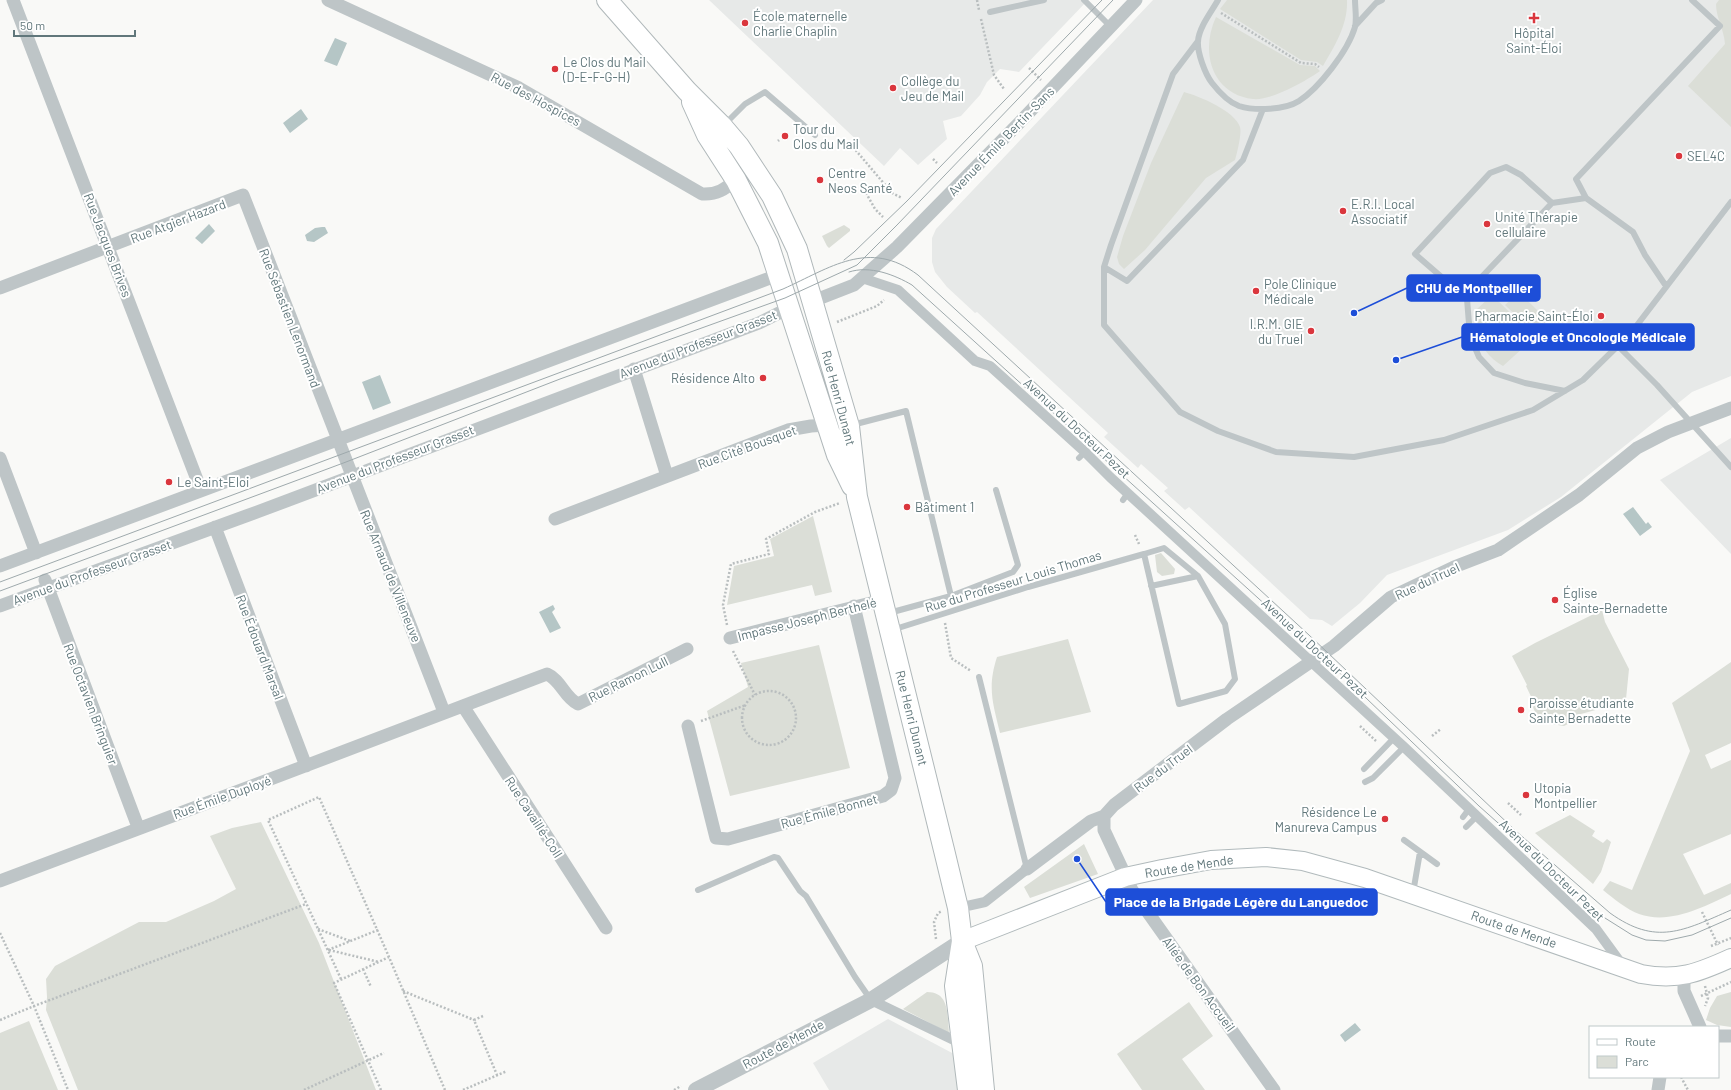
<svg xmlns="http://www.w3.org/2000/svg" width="1731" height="1090" font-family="Barlow,sans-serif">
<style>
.built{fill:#e7e9e8}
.green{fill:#dbded7}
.water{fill:#b5c6c6}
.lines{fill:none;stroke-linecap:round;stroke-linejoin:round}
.secondary-casing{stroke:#b1babc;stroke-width:20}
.primary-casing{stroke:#b0b8ba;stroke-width:22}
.path{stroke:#b9bebf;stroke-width:2.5;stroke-dasharray:2 2;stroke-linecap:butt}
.service{stroke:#bec5c7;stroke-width:6}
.pedestrian{stroke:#bec5c7;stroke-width:10}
.minor{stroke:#bec5c7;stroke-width:13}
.tertiary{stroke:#bec5c7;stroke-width:16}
.secondary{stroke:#fff;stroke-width:18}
.primary{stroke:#fff;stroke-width:20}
.tram{stroke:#9ea9ac;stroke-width:1}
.poi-dot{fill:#da363d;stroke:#fff;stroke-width:1.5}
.labels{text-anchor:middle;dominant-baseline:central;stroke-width:4;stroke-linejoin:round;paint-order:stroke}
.poi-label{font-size:13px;fill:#61777b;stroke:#fff;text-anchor:start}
.street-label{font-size:13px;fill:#61777b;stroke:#fff}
.leader{fill:none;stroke:#1d4ed8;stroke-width:1.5}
.callout-dot{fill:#1d4ed8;stroke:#fff;stroke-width:1.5}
.callout{fill:#1d4ed8;stroke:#1d4ed8;stroke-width:1.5}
.callout-label{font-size:14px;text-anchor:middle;font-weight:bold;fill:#fff}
</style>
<rect width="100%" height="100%" fill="#f9f9f7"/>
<!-- built -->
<path class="built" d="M709 0H1088L1019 72 1000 69 987 82 980 95 961 116 943 121 947 139 918 165 900 148 884 166Z
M1153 0H1731V376L1692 392 1561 497 1508 530 1387 575 1360 603 1332 626 1322 620 1310 619 1189 507 1185 510 1164 491 1168 488 1141 464 1138 468 1104 437 1108 433 977 312 975 313 947 287 935 272 932 262V238L936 229Z
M1731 438V554L1660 480Z
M888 1019 954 1054 958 1090H829L813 1063Z"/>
<!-- green -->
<path class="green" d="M1227 0H1347C1348 25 1335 45 1323 66L1317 62 1301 60 1220 9Z
M1719 0H1731V127L1688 86 1725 44C1724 29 1716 18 1716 4Z
M1216 17 1300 65 1315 66 1320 71C1306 81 1271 101 1253 99 1211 94 1200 51 1216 17Z
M1184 92C1199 96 1235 111 1240 127 1242 133 1237 153 1235 160L1206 178 1145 250 1124 269 1119 264 1117 257 1123 236 1151 163Z
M844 225 850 229V231L829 248 827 246 822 236Z
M1519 292 1547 320 1534 333 1505 305Z
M1492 295 1535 337 1503 366C1490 359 1478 344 1475 329 1474 324 1476 316 1476 310Z
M813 516 832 592 815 596 812 585 727 605 734 566 774 556 770 539Z
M1161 553 1175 569 1174 574 1162 576 1157 572 1155 555Z
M1602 610 1605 622 1629 669 1626 699 1610 706 1581 714 1583 721 1578 723 1576 720 1564 726 1539 722 1533 707 1535 705 1526 686 1527 685 1512 656 1535 643Z
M1068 639 1091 712 1000 733C993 703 987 688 997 657Z
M819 645 850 768 730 796 707 711 748 687 741 663Z
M1731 662V743L1705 755 1711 769 1731 760V834L1683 854 1704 895 1731 883V894C1703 907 1670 925 1639 914 1626 909 1614 899 1603 890L1610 881 1632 890 1690 751 1672 703Z
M1570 815 1595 831 1592 836 1603 843 1607 839 1611 842 1601 872 1593 884 1535 833Z
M261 822 319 943 376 1090H78L46 1010 47 997 46 979 55 966 139 922H166L214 901 236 889 210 836 232 828Z
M1084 844 1098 874 1030 898 1024 887Z
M927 992C950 992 947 1015 949 1033L903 1009Z
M1731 992V1027L1717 1025 1706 1020 1710 1008 1717 996Z
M1189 1002 1213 1036 1182 1059 1205 1090H1142L1117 1054Z
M29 1021 58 1090H0V1033Z"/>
<!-- water -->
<path class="water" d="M335 38 347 43 337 66 324 61Z
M301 109 308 119 290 133 283 123Z
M209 224 215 231 202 244 195 238Z
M322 227H325L328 233 314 242 307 241 305 235 315 228Z
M380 375 391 403 373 410 362 382Z
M1633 507 1646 524 1648 522 1652 527 1640 536 1623 514Z
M553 605 555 609 552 612 561 628 550 633 539 612Z
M1355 1023 1361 1030 1345 1042 1340 1035Z"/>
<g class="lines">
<!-- secondary casing -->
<g class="secondary-casing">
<path id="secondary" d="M962 941 1125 877 1162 869 1211 860 1266 857 1303 861 1365 878 1641 974C1678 981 1698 973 1731 958"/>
</g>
<!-- primary casing -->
<g class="primary-casing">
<path id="primary" d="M607 0 687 91 722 126 739 146 772 196 797 249 849 426 857 497 944 850 958 908 962 941 972 966 984 1090
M692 102 707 135 736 180 768 243 837 455 852 486
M962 941 955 986 968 1090"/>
</g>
<!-- path -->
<path class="path" d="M977 0 979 10
M1221 13 1301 63 1315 64 1319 67
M981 19 994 75 1004 89
M1029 68 1041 80
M778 141 779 140
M853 147 892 193 902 198
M933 159 937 163
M866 193 875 209 883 217
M837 322 877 306 884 300
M1135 535 1139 544
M945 623 951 658 971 671
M727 625 723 605 731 564 769 554 766 539 815 512 840 503
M733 651 755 695
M742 718a27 27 0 1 1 54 0a27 27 0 1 1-54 0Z
M701 721 746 705
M1360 726 1376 741
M1432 736 1441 729
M1508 803 1521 815
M1702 912 1718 945
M318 929 350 941
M0 933 34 1006 68 1090
M936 939 934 922 938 913 942 911
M1711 946 1731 938
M328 950 378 930
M329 950 379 962
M363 969 371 987
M341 979 268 820 319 797 389 957
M1705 986 1708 998 1705 1006
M403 991 474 1020
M1701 996 1731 982
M483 1016 474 1020 497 1075
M0 1020 34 1006 306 904
M1681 1077 1688 1090
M304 1090 384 1053
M381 1090 334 983 389 957 445 1090
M463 1090 507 1071
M674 1090 681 1086"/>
<!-- service -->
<path class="service" d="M1084 0 1111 27
M1218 0C1212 11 1199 27 1198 41 1197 52 1205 74 1212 83 1219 92 1228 102 1239 106 1255 111 1285 110 1299 101 1319 88 1348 51 1355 27 1357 19 1355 8 1355 0
M990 12 1044 0
M1355 26 1376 3 1382 0
M1198 41 1173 74 1111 245 1104 267 1127 281 1243 160 1263 109
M724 125 745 104 765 92 815 135
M1586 198 1576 179 1720 26 1692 0
M1104 267V325L1180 412 1218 431 1276 452 1354 457 1444 440 1533 410 1583 380 1631 333 1731 202
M1467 299 1474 285 1552 203
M1618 346 1657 385 1731 467
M1565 391 1525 383 1494 373 1479 357 1470 336 1467 299 1415 254 1490 173 1506 167 1521 175 1552 203 1586 198 1633 232 1645 255 1666 286
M852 425 906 411 951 596 889 613
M1079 458 1085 452
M1123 500 1128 493
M1164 548 1198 576 1225 624 1235 679 1226 691 1179 704 1144 554Z
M1151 586 1198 576
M951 596 1013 572 1018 565 996 490
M892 630 1028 587 1144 554
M979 677 1027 869
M1364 769 1394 738
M1365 782 1373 778 1404 747
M1463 817 1469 809
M1466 827 1477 816
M1404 840 1437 864
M698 890 774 857 778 858 800 891 806 896 855 977 871 1000
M1413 893 1420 852"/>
<!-- pedestrian -->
<path class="pedestrian" d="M862 278 898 290 975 361 990 366 1085 452 1110 477 1404 747 1596 929 1623 966
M958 908 985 902 1027 869
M871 1000 962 1044"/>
<!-- minor -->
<path class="minor" d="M13 0 201 490
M328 0 519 88 702 194C717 195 725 189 736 180
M0 288 243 195 444 712
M813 301 854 285 897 247 1020 122 1136 0
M634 369 667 476
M0 458 36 553
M555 519 788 430 811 426 828 425
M215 527 306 766
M0 566 778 275
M45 580 138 827
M0 606 257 512 759 323 789 308
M730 638 883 600
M463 706 606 928
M688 726 716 838 728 839 883 796 891 790 895 778 854 606
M1027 869 1091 821 1104 816
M0 881C101 842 203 805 305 766 386 736 466 704 547 674 561 680 564 697 578 704L687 649
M1684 976V991L1700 1027
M1718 1036H1731
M1274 1090 1132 890 1104 830V816L1114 805 1227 719 1334 646 1391 597 1454 567 1498 550 1579 495 1637 448 1668 432 1731 408
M1658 1090 1660 1077"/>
<!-- tertiary -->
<path class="tertiary" d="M696 1090 871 1000 962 941"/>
<!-- secondary -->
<use href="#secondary" class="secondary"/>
<!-- primary -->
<use href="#primary" class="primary"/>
<!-- tram -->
<path class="tram" d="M844 260 854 252 907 201 1102 0
M849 272C870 265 895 275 912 285L1321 655 1479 806 1605 918 1632 935 1646 940 1665 941 1692 935 1731 918
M0 582 783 289C830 268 869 238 918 275L1309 635 1517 832 1610 913C1656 946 1683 931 1731 910
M0 591 346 462 560 379 785 298 857 265 897 225 1113 0"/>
</g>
<!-- markers -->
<g class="poi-dot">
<path d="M1532 12h4v4h4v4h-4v4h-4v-4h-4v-4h4z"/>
<circle cx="745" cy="23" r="4"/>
<circle cx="555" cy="69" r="4"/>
<circle cx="893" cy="88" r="4"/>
<circle cx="785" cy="136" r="4"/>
<circle cx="1679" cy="156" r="4"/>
<circle cx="820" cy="180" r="4"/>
<circle cx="1343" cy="211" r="4"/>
<circle cx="1487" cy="224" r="4"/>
<circle cx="1256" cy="291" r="4"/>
<circle cx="1601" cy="316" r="4"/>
<circle cx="1311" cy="331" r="4"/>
<circle cx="763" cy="378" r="4"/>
<circle cx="169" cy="482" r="4"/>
<circle cx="907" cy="507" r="4"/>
<circle cx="1555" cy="600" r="4"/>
<circle cx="1521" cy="710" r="4"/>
<circle cx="1526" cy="795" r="4"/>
<circle cx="1385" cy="819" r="4"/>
</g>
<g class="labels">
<!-- poi labels -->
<g class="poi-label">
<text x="753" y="16">École maternelle<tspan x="753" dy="15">Charlie Chaplin</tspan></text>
<text x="1534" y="33" text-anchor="middle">Hôpital<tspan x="1534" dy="15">Saint-Éloi</tspan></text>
<text x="563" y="62">Le Clos du Mail<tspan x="563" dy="15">(D-E-F-G-H)</tspan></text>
<text x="901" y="81">Collège du<tspan x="901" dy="15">Jeu de Mail</tspan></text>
<text x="793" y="129">Tour du<tspan x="793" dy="15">Clos du Mail</tspan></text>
<text x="1687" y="156">SEL4C</text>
<text x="828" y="173">Centre<tspan x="828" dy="15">Neos Santé</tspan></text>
<text x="1351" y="204">E.R.I. Local<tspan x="1351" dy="15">Associatif</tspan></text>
<text x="1495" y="217">Unité Thérapie<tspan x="1495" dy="15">cellulaire</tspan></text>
<text x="1264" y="284">Pole Clinique<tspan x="1264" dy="15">Médicale</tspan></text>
<text x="1593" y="316" text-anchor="end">Pharmacie Saint-Éloi</text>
<text x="1303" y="324" text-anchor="end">I.R.M. GIE<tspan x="1303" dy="15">du Truel</tspan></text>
<text x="755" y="378" text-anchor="end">Résidence Alto</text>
<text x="177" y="482">Le Saint-Eloi</text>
<text x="915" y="507">Bâtiment 1</text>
<text x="1563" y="593">Église<tspan x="1563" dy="15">Sainte-Bernadette</tspan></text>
<text x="1529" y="703">Paroisse étudiante<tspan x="1529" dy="15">Sainte Bernadette</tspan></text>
<text x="1534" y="788">Utopia<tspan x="1534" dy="15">Montpellier</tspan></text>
<text x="1377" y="812" text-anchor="end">Résidence Le<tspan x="1377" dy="15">Manureva Campus</tspan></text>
</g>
<!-- street labels -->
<g class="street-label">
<text transform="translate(536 99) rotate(28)">Rue des Hospices</text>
<text transform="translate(1001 141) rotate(-46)">Avenue Émile Bertin-Sans</text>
<text transform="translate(178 221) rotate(-21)">Rue Atgier Hazard</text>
<text transform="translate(108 245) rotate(69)">Rue Jacques Brives</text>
<text transform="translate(290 318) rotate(69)">Rue Sébastien Lenormand</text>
<text transform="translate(698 344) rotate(-21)">Avenue du Professeur Grasset</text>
<text transform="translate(839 398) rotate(75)">Rue Henri Dunant</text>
<text transform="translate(1077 428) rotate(43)">Avenue du Docteur Pezet</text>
<text transform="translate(747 447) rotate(-20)">Rue Cité Bousquet</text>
<text transform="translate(395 459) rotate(-21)">Avenue du Professeur Grasset</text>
<text transform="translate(92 572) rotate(-20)">Avenue du Professeur Grasset</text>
<text transform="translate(391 576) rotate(68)">Rue Arnaud de Villeneuve</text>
<text transform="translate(1013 581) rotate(-17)">Rue du Professeur Louis Thomas</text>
<text transform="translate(1427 581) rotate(-25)">Rue du Truel</text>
<text transform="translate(807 619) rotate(-14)">Impasse Joseph Berthelé</text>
<text transform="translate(260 647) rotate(69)">Rue Édouard Marsal</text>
<text transform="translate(1315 648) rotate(43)">Avenue du Docteur Pezet</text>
<text transform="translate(628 679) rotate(-26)">Rue Ramon Lull</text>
<text transform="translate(91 704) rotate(69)">Rue Octavien Bringuier</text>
<text transform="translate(912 718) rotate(76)">Rue Henri Dunant</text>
<text transform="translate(1163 768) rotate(-37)">Rue du Truel</text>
<text transform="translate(222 797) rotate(-20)">Rue Émile Duployé</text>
<text transform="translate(829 811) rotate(-15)">Rue Émile Bonnet</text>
<text transform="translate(534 817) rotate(57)">Rue Cavaillé-Coll</text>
<text transform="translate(1189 866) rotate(-9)">Route de Mende</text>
<text transform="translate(1552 870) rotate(44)">Avenue du Docteur Pezet</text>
<text transform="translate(1514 929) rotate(19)">Route de Mende</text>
<text transform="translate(1199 984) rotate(54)">Allée de Bon Accueil</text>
<text transform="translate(783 1044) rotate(-28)">Route de Mende</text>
</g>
</g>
<!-- callouts -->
<path class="leader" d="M1354 313L1407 288M1396 360L1462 337M1077 859L1106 902"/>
<g class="callout-dot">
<circle cx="1354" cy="313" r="4"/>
<circle cx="1396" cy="360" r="4"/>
<circle cx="1077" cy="859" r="4"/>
</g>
<g class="callout">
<rect x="1407" y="275" width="133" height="26" rx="4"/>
<rect x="1462" y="324" width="232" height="26" rx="4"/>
<rect x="1106" y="889" width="271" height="26" rx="4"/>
</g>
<g class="callout-label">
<text x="1474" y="293">CHU de Montpellier</text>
<text x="1578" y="342">Hématologie et Oncologie Médicale</text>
<text x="1241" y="907">Place de la Brigade Légère du Languedoc</text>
</g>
<!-- legend -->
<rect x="1589" y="1026" width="130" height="52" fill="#ffffff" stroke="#c0c9ca"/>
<rect x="1597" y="1039" width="20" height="6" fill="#ffffff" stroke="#c0c9ca"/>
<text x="1625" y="1046" font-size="12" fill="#61777b">Route</text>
<rect x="1597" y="1056" width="20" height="12" fill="#dbded7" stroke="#c0c9ca"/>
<text x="1625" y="1066" font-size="12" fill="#61777b">Parc</text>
<!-- scale -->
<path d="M14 30v6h121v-6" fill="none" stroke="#61777b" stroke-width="2"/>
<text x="20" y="30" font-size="12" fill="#61777b" stroke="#ffffff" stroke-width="3" paint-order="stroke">50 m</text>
</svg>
